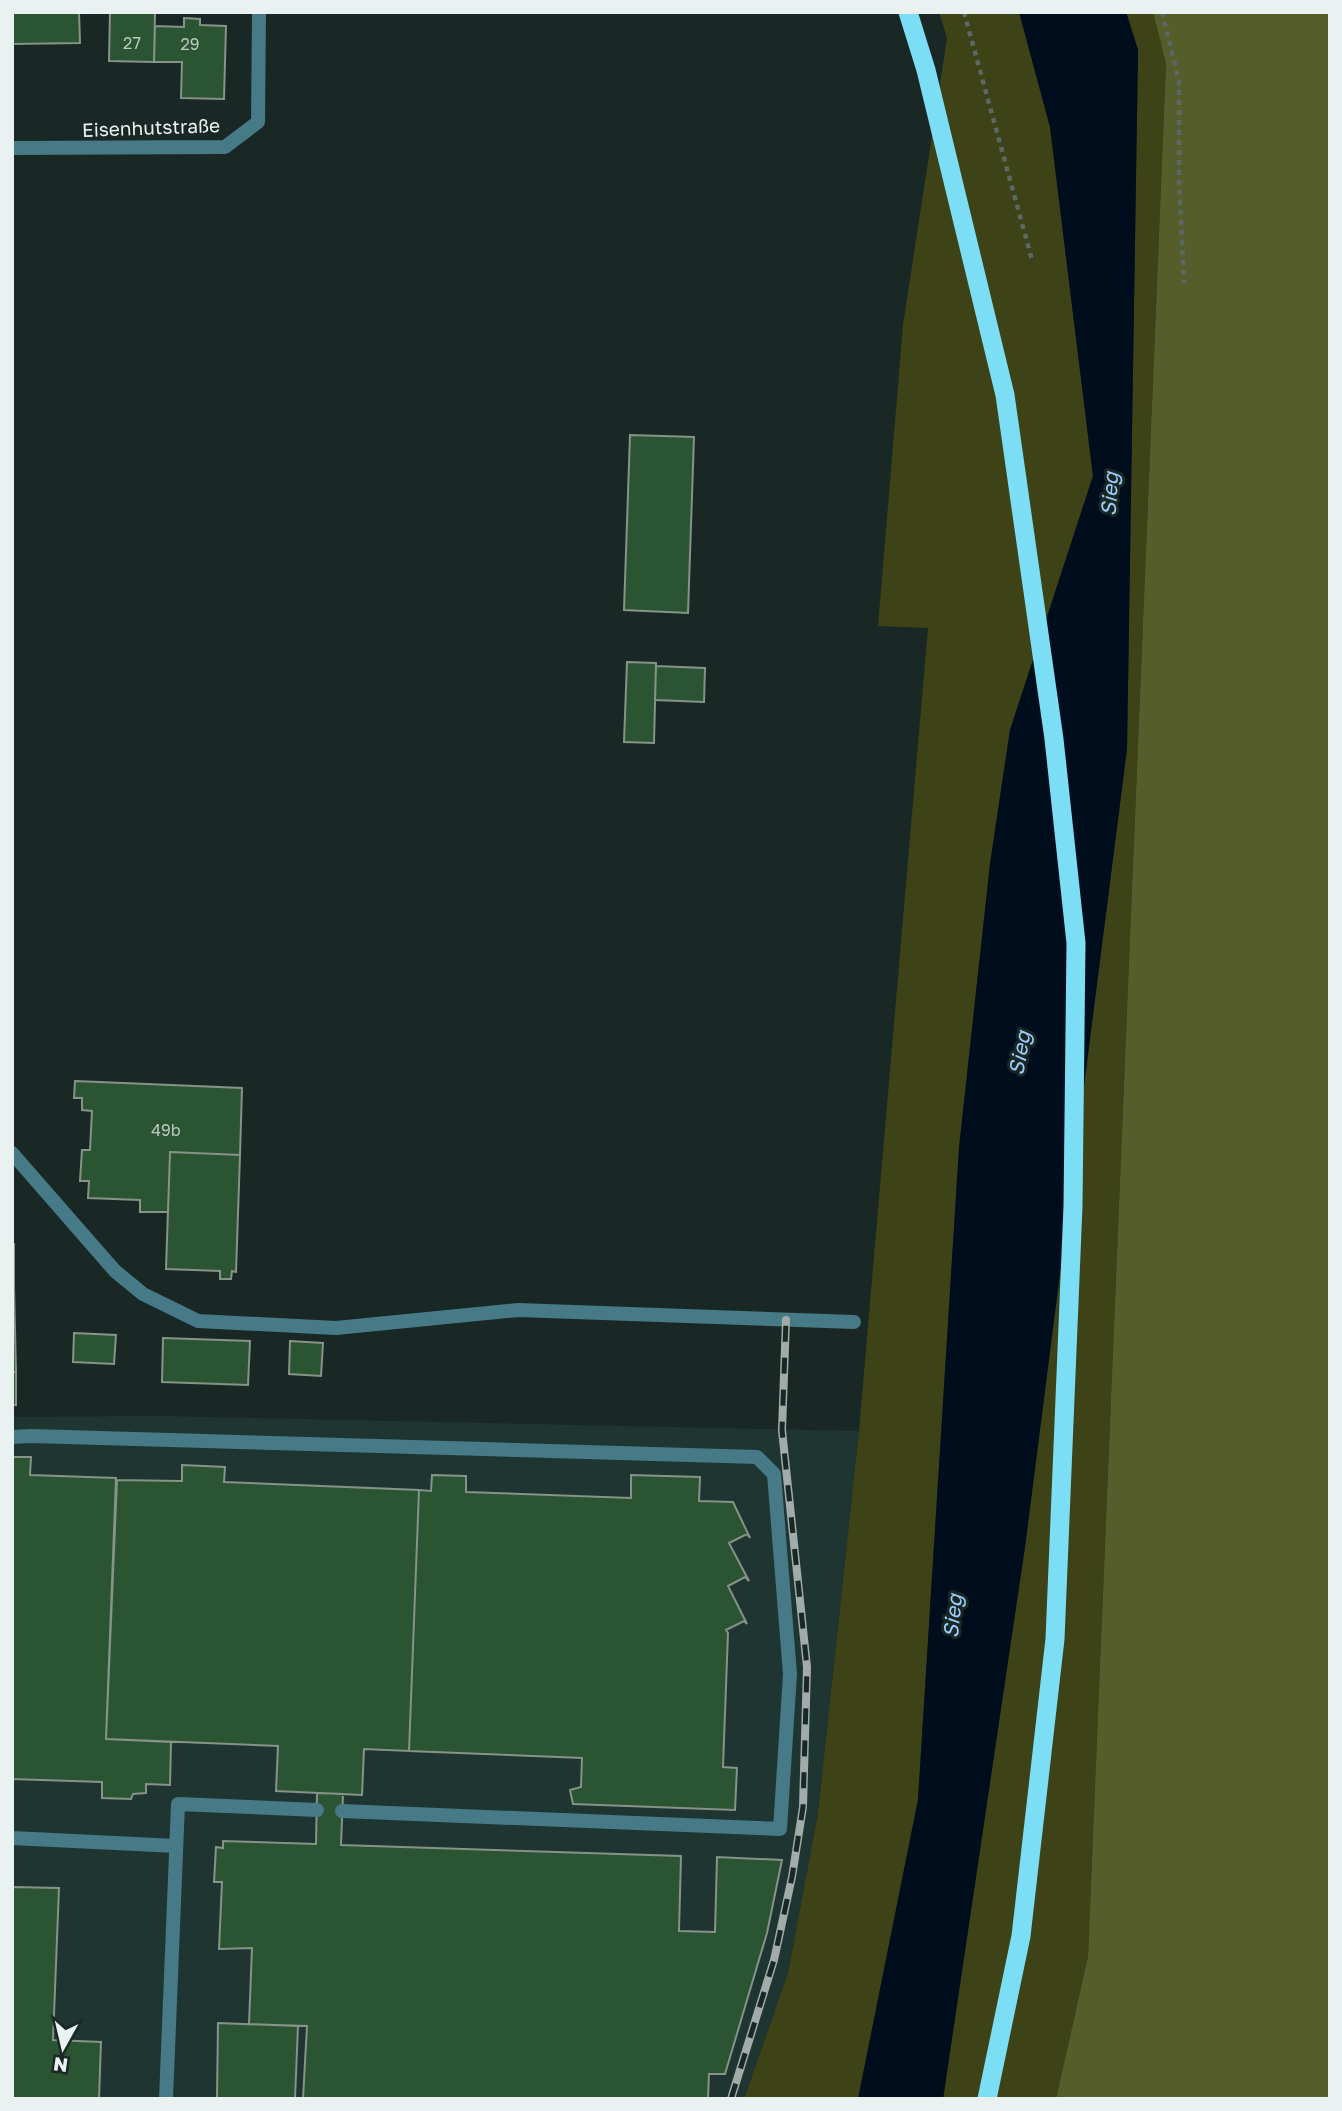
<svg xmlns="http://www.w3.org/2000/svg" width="1342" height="2111" font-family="'Golos Text',sans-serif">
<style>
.built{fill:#1f3531}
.green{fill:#3d4316}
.forest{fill:#555d2b}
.water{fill:#000d1d}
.building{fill:#2b5433;stroke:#879288;stroke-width:2}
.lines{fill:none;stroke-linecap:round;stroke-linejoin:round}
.path{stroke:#5b6865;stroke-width:4.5;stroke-dasharray:5 5;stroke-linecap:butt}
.service{stroke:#457a86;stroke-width:14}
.trunk{stroke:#7bdef4;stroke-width:19}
.rail-casing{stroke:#a1aca9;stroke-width:8}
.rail{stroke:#1a2825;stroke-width:5;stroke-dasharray:16;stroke-linecap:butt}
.labels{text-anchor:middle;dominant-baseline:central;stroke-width:6;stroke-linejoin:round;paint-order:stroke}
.number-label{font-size:16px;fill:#bacac1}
.street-label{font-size:19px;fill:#e9f2f0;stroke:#1a2825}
.water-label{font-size:21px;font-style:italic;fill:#9ccdfa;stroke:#1a2825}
</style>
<rect width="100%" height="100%" fill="#1a2825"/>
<!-- built -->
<path class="built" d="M161 1416 859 1431 818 1813 788 1973 744 2099H12V1417Z"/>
<!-- green -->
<path class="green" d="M939 12H1019L1050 127 1093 476 1010 730 990 864 959 1148 918 1800 858 2099H744L788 1973 818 1813 859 1431 928 628 878 626 903 325 947 38Z
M1126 12H1153L1166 64 1088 1956 1056 2099H943L1025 1547 1127 749 1138 50Z"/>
<!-- forest -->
<path class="forest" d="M1153 12H1330V2099H1056L1088 1956 1166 64Z"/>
<!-- water -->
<path class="water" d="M1019 12H1126L1138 50 1127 749 1025 1547 943 2099H858L918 1800 959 1148 990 864 1010 730 1093 476 1050 127Z"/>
<!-- building -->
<path class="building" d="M12 12H79L80 43 12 44Z
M110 12H155L154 62 109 61Z
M184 18 200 19V25L226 26 224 99 181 98 182 62H154L155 26 184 27Z
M630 435 694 437 688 613 624 610Z
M627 662 656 663 654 743 624 742Z
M656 666 705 668 704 702 655 700Z
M75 1081 242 1088 240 1155 170 1152 168 1212H140V1200L88 1198 89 1181H80L82 1150H90L92 1111 82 1110V1098H74Z
M170 1152 240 1155 236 1272 232 1271 231 1279H220V1271L166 1269Z
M12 1244H14V1287H12Z
M12 1287H14L15 1329H12Z
M12 1329H15L16 1372H12Z
M74 1333 116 1335 114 1364 73 1362Z
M163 1338 250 1341 248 1385 162 1382Z
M290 1341 323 1343 321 1376 289 1374Z
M12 1372H16V1405H12Z
M12 1457H31L30 1475 116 1478 106 1739 171 1742 170 1785 146 1784V1793L133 1794 131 1799 102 1798V1782L12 1779Z
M182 1465 225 1467 224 1482 419 1490 409 1751 364 1749 362 1795 276 1791 278 1746 106 1739 117 1480 182 1481Z
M432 1475 466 1476V1492L631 1498V1475L700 1477 699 1501 733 1502 750 1538 747 1534 729 1543 749 1581 745 1577 728 1586 747 1624 744 1621 726 1630 728 1633 723 1767 737 1768 735 1810 573 1804 570 1790 581 1787 582 1758 409 1751 419 1490 431 1491Z
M317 1793 343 1794 341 1845 681 1856 679 1931 715 1932 717 1857 782 1860 767 1933 725 2074H709L708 2099H303L307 2026 249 2024 252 1948 219 1949 222 1882H214L216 1847 223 1848V1841L316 1844Z
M12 1887 59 1888 53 2040 101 2042 99 2099H12Z
M218 2023 298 2026 295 2099H217Z"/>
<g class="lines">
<!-- path -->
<path class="path" d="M964 12 1032 260
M1162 12 1179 81V180L1184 283"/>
<!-- service -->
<path class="service" d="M12 148 225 147 258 122 259 12
M12 1153 115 1271 143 1294 198 1321 336 1328 518 1310 854 1322
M12 1437 31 1436 757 1457 774 1474 790 1674 780 1829 342 1811
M12 1838 176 1846
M166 2099 178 1804 317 1810"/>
<!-- trunk -->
<path class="trunk" d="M908 12 926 70 1005 395 1054 739 1076 943 1073 1206 1055 1639 1021 1936 987 2099"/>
<!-- rail casing -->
<g class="rail-casing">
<path id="rail" d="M731 2099 774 1960 792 1877 803 1807 807 1667 782 1430 786 1320"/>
</g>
<!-- rail -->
<use href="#rail" class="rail"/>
</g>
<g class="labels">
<!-- number labels -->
<g class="number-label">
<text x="132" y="43">27</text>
<text x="190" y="44">29</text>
<text x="166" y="1130">49b</text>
</g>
<!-- street labels -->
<g class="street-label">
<text transform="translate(151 127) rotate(-2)">Eisenhutstraße</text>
</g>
<!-- water labels -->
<g class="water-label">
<text transform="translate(1109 494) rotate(-86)">Sieg</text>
<text transform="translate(1019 1053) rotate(-80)">Sieg</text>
<text transform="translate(952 1616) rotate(-84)">Sieg</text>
</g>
</g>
<!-- border -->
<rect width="1342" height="2111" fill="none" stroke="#e9f2f0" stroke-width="28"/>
<!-- north arrow -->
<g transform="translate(63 2048) rotate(188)" stroke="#1a2825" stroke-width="5" paint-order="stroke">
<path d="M0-5L12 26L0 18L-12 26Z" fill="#e9f2f0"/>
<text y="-10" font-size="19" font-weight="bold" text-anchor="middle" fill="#e9f2f0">N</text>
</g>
</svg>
